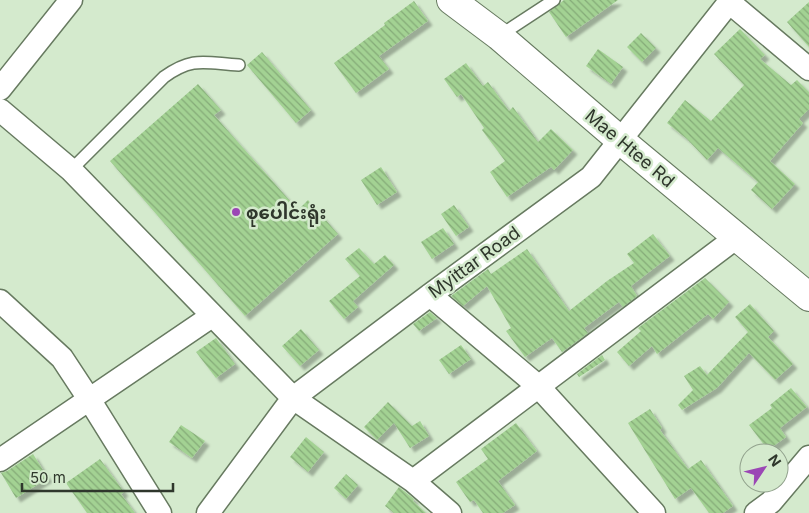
<svg xmlns="http://www.w3.org/2000/svg" width="809" height="513" font-family="Inter,'Noto Sans Myanmar',sans-serif">
<style>
.building{fill:url(#building-back-hatch);filter:url(#shadow)}
.lines{fill:none;stroke-linecap:round;stroke-linejoin:round}
.lane-casing{stroke:#677a60;stroke-width:14}
.street-casing{stroke:#677a60;stroke-width:25}
.secondary-casing{stroke:#677a60;stroke-width:30}
.lane{stroke:#fff;stroke-width:11}
.street{stroke:#fff;stroke-width:22}
.secondary{stroke:#fff;stroke-width:28}
.poi-dot{fill:#9b47b5;stroke:#d4eacd;stroke-width:2}
.labels{text-anchor:middle;dominant-baseline:central;stroke-width:5;stroke-linejoin:round;paint-order:stroke}
.street-label{font-size:18px;fill:#2f372c;stroke:#d4eacd}
.poi-label{font-size:18px;font-weight:bold;fill:#2f372c;stroke:#d4eacd;text-anchor:start}
</style>
<defs>
<pattern id="building-back-hatch" width="6" height="6" patternUnits="userSpaceOnUse" patternTransform="scale(1.25)"><rect width="6" height="6" fill="#a3d293"/><path d="M-1 5l2 2M0 0l6 6M5-1l2 2" fill="none" stroke="#85ab78"/></pattern>
<filter id="shadow"><feDropShadow dx="4.5" dy="4.5" stdDeviation="1" flood-color="#0004"/></filter>
</defs>
<rect width="100%" height="100%" fill="#d4eacd"/>
<!-- building -->
<path class="building" d="M564 0H618L566 37 549 12Z
M414 1 428 21 379 56 389 69 356 93 334 63 385 25 384 23Z
M809 2V47L787 22Z
M740 29 765 55 760 59 791 85 797 80 809 92V109L799 119 803 123 770 161 795 184 772 209 751 190 758 182 718 148 707 160 687 139 667 123 685 100 711 121 744 85 714 54Z
M641 33 656 48 642 62 627 47Z
M598 49 623 67 611 84 586 66Z
M262 52 311 110 296 123 247 65Z
M466 63 483 86 488 82 509 111 513 107 538 142 551 129 573 150 554 170 551 167 507 197 490 172 505 161 482 130 484 128 461 94 457 97 444 79Z
M198 84 221 110 214 115 298 210 308 200 338 234 245 316 110 161Z
M381 167 397 192 377 205 361 180Z
M454 205 469 227 456 236 441 214Z
M443 228 454 244 432 259 421 242Z
M653 234 670 256 631 286 637 296 623 307 619 302 584 328 588 333 562 352 552 338 525 357 506 331 511 328 487 286 463 306 451 296 488 269 491 274 527 249 569 311 607 281 634 263 627 254Z
M359 248 374 264 385 255 394 265 353 301 358 307 344 319 329 301 360 276 345 259Z
M705 278 729 302 713 319 708 314 657 354 652 346 629 366 617 352 641 331 638 328Z
M750 304 774 331 768 337 793 364 775 380 749 353 717 388 682 410 678 405 693 390 684 376 700 366 707 375 748 332 735 317Z
M430 312 437 318 419 331 413 324Z
M301 329 319 350 300 366 282 346Z
M216 338 235 364 216 378 196 352Z
M461 345 471 359 449 374 439 360Z
M602 355 605 360 579 377 577 374Z
M791 388 807 407 780 428 786 437 768 450 749 425 772 408 770 405Z
M388 402 412 426 420 421 429 436 410 448 394 423 377 440 364 427Z
M650 409 662 428 660 430 688 469 701 460 733 506 723 513H709L691 488 675 499 628 423Z
M516 423 537 451 498 481 515 505 503 513H483L474 500 470 502 456 482 488 459 481 449Z
M181 425 205 441 192 458 169 442Z
M306 437 324 452 308 472 290 457Z
M33 454 48 478 16 498 1 473 7 471Z
M100 459 124 492 121 494 135 513H87L66 483Z
M346 474 358 485 346 499 334 488Z
M399 487 414 499 413 501 426 513H394L385 506Z"/>
<g class="lines">
<!-- lane casing -->
<g class="lane-casing">
<path id="lane" d="M499 36 554 0
M71 170 164 77C193 56 205 63 239 65"/>
</g>
<!-- street casing -->
<g class="street-casing">
<path id="street" d="M729 2 809 69
M0 89 71 0
M0 110 71 170 293 398 413 481 450 513
M430 295 538 386 654 513
M0 301 62 358 89 399 160 513
M0 460 212 316
M413 481 737 237
M208 513 293 398 430 295 591 177 731 0
M756 513 771 502 809 457"/>
</g>
<!-- secondary casing -->
<g class="secondary-casing">
<path id="secondary" d="M451 0 499 36 620 140 809 297"/>
</g>
<!-- lane -->
<use href="#lane" class="lane"/>
<!-- street -->
<use href="#street" class="street"/>
<!-- secondary -->
<use href="#secondary" class="secondary"/>
</g>
<!-- markers -->
<circle class="poi-dot" cx="236" cy="212" r="5"/>
<g class="labels">
<!-- street labels -->
<g class="street-label">
<text transform="translate(630 148) rotate(40)">Mae Htee Rd</text>
<text transform="translate(474 262) rotate(-36)">Myittar Road</text>
</g>
<!-- poi labels -->
<g class="poi-label">
<text x="246" y="212">စုပေါင်းရုံး</text>
</g>
</g>
<!-- north arrow -->
<g transform="translate(764 468) rotate(55)"><circle r="24" fill="#d4eacd" stroke="#92a28d"/>
<path d="M0-4L9 19L0 12L-9 19Z" fill="#9b47b5"/>
<text y="-8" font-size="14" font-weight="bold" text-anchor="middle" fill="#2f372c">N</text>
</g>
<!-- scale -->
<path d="M22 483v8h151v-8" fill="none" stroke="#2f372c" stroke-width="2.5"/>
<text x="30" y="483" font-size="15" fill="#2f372c" stroke="#d4eacd" stroke-width="4" paint-order="stroke">50 m</text>
</svg>
